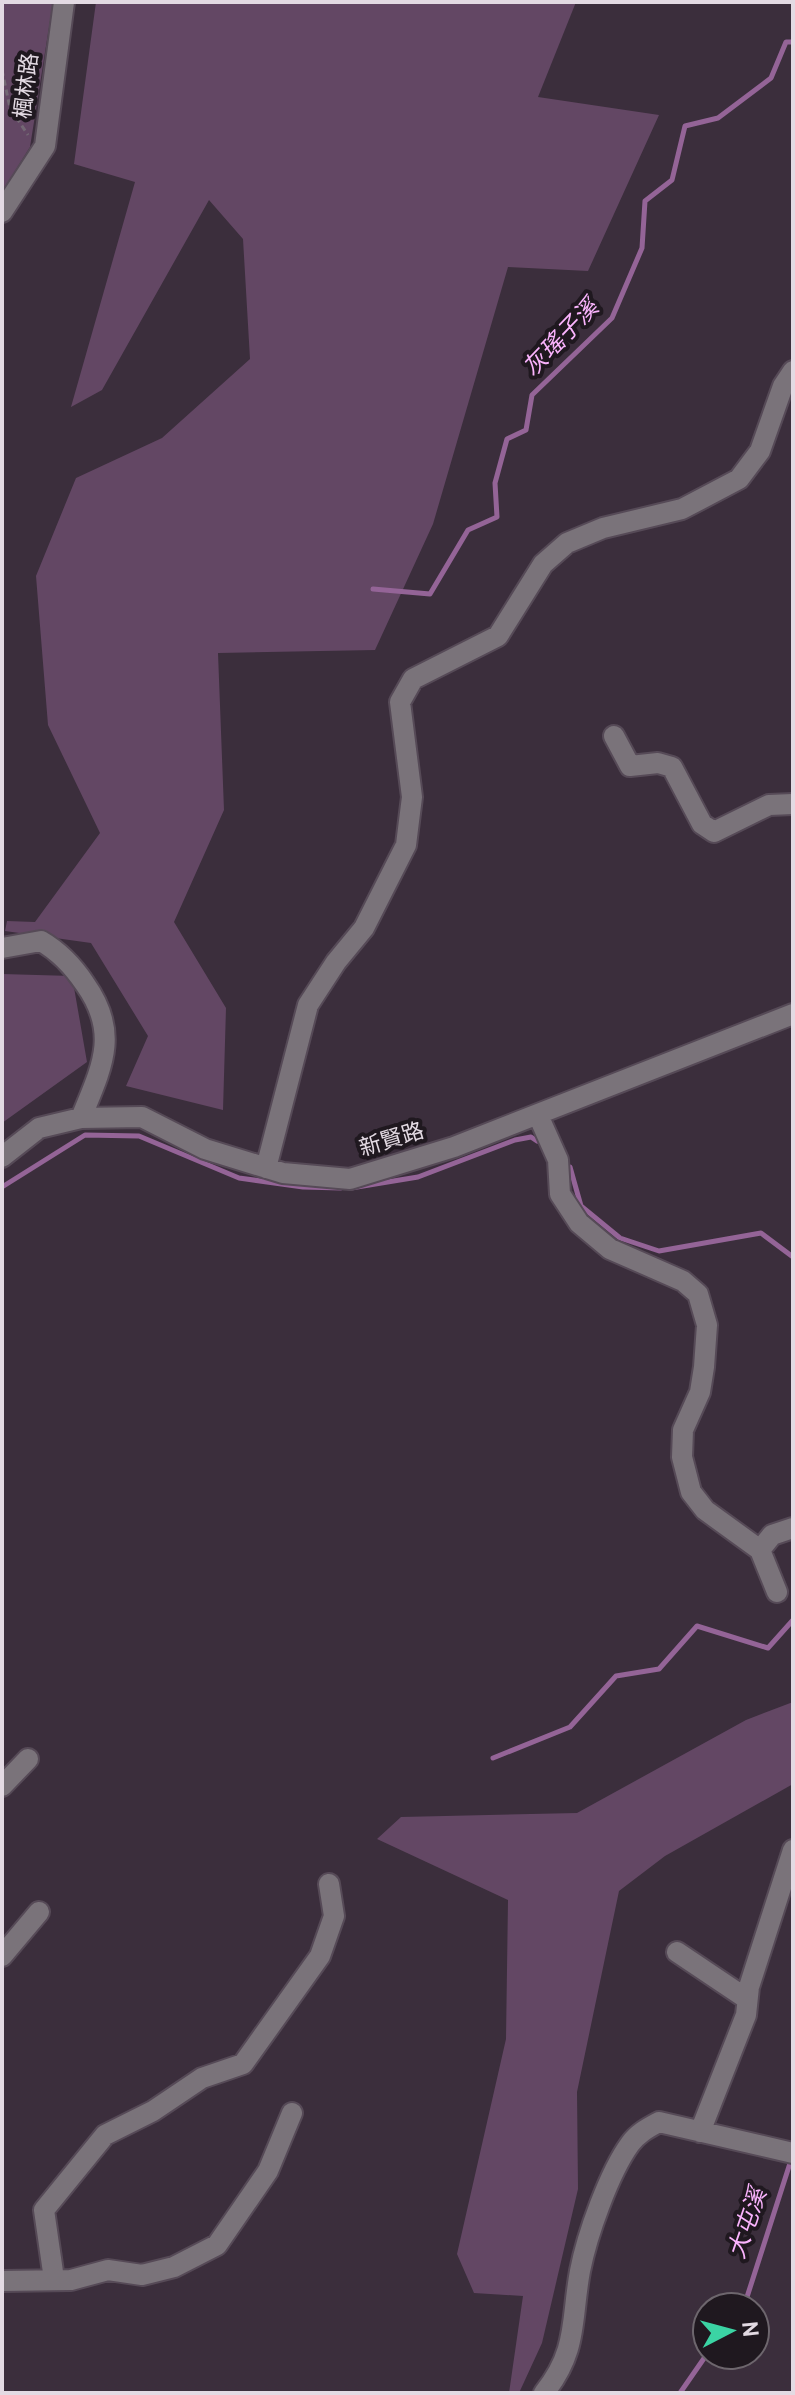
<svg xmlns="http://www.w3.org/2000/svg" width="795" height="2395" font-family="Overpass,'Noto Sans TC',sans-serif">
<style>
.green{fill:#634764}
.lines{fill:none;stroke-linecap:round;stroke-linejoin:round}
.stream{stroke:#946497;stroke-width:5}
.minor-casing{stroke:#564a57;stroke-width:24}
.path{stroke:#736874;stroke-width:3;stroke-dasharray:6 4;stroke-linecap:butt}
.minor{stroke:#7a737a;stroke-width:20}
.labels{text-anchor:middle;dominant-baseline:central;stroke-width:8;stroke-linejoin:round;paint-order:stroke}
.street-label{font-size:22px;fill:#e3dae3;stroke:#1f181f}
.water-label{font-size:24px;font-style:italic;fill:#fab3fd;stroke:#1f181f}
</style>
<rect width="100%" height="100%" fill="#3b2e3c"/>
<!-- green -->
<path class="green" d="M2 2H53L30 147 2 192Z
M96 2H576L538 97 659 115 588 271 508 267 433 524 375 650 218 653 224 810 174 922 226 1008 223 1110 126 1086 148 1036 91 943 5 931 7 921 35 922 100 833 48 725 36 576 76 478 162 438 250 359 243 239 209 200 102 390 71 407 135 182 74 164Z
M2 974 72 976 87 1062 2 1123Z
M793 1702V1784L665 1856 619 1891 577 2092 578 2189 542 2343 519 2393H509L523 2296 474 2293 457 2254 506 2039 508 1900 377 1839 401 1817 577 1813 746 1720Z"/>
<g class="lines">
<!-- stream -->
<path class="stream" d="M373 589 430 594 468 530 497 517 495 483 507 439 526 430 532 395 612 318 642 248 645 201 672 180 685 126 718 118 771 78 786 42H793
M570 1167 581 1206 620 1238 659 1251 761 1233 793 1257
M2 1187 85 1135 139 1136 239 1178 303 1187 341 1188
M351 1188 418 1177 515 1140 531 1137 537 1141
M493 1758 570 1727 616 1676 659 1669 697 1626 768 1648 793 1620
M740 2307 747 2297 792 2157
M680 2393 707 2354"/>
<!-- minor casing -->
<g class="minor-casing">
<path id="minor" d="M2 212 45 146 64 2
M614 736 630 766 658 763 672 767 702 824 714 832 769 805 793 804
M2 948 41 941C60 952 73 966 85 984 120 1033 102 1067 81 1118
M538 1115 558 1160 560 1194 579 1223 610 1249 683 1281 698 1294 707 1325 704 1367 700 1392 683 1430 682 1457 691 1492 705 1510 760 1550 777 1592
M2 1157 39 1128 81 1118 142 1117 205 1149 283 1173 350 1179 454 1147 793 1014
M266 1168 308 1005 336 962 364 928 406 845 412 797 400 702 413 679 498 636 543 564 567 543 603 528 682 509 739 479 760 451 783 386 793 371
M760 1550 772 1535 793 1528
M2 1786 28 1759
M677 1952 747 1999
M2 1956 39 1912
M700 2132 746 2015 749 1987 793 1850
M54 2279 44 2210 105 2135 153 2111 202 2078 243 2064 320 1956 334 1916 329 1884
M2 2281 71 2280 108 2270 142 2275 174 2267 217 2245 268 2171 292 2113
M544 2393C578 2351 571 2320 580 2271 587 2235 609 2173 630 2144 638 2133 648 2128 659 2122L793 2153"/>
</g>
<!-- path -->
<path class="path" d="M2 70 10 108 28 135"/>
<!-- minor -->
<use href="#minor" class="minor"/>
</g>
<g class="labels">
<!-- street labels -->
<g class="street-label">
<text transform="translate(28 86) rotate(-83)">楓林路</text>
<text transform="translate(392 1141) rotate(-17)">新賢路</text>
</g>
<!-- water labels -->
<g class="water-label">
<text transform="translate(562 339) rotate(-46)">灰瑤子溪</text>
<text transform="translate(749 2224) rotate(-71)">大屯溪</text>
</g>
</g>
<!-- border -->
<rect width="795" height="2395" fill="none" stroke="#e3dae3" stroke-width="8"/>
<!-- north arrow -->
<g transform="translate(731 2331) rotate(84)"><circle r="38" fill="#1f181f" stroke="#6d666d" stroke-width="2"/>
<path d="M0-6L14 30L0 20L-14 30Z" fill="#3bd4a4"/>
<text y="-12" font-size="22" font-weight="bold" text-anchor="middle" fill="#e3dae3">N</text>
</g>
</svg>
